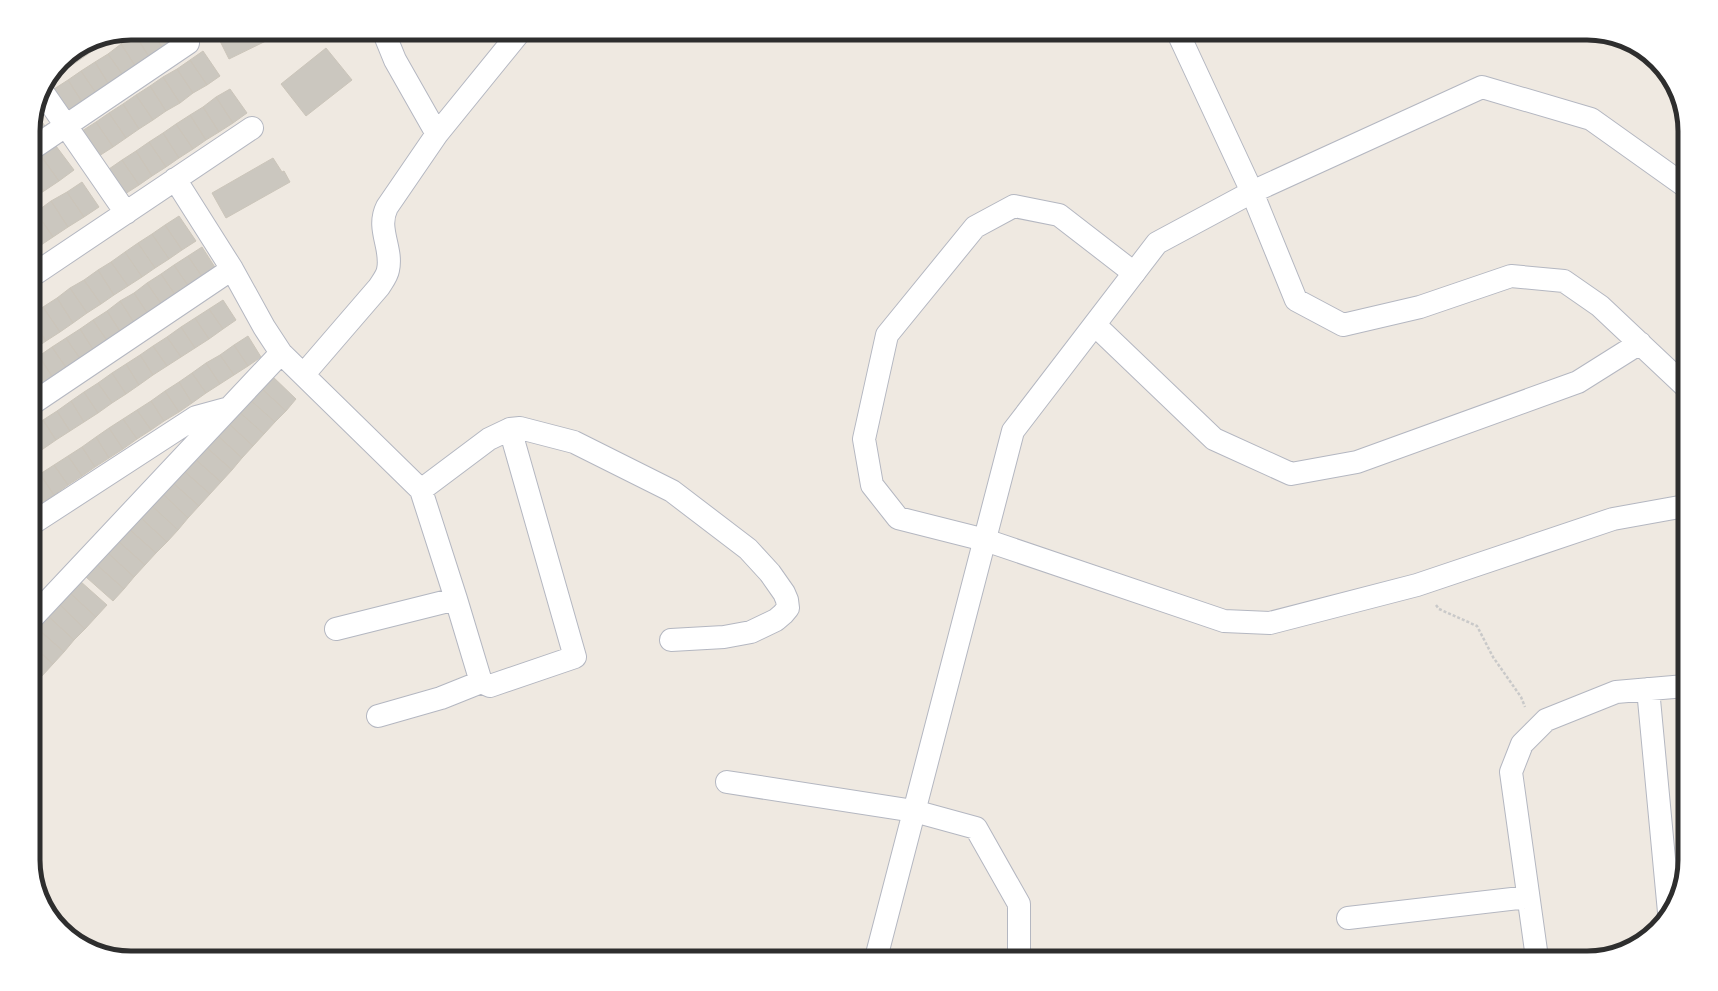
<svg xmlns="http://www.w3.org/2000/svg" width="1718" height="991" font-family="Arial,sans-serif">
<style>
.building{fill:#cbc7bf;stroke:#cbc5ba}
.lines{fill:none;stroke-linecap:round;stroke-linejoin:round}
.street-casing{stroke:#b4b7c1;stroke-width:24}
.secondary-casing{stroke:#b4b7c1;stroke-width:24}
.path{stroke:#c9c9c9;stroke-width:2.5;stroke-dasharray:3 2;stroke-linecap:butt}
.street{stroke:#fff;stroke-width:22}
.secondary{stroke:#fff;stroke-width:22}
.rim{fill:none;stroke:#2e2e2e;stroke-width:5}
</style>
<rect width="100%" height="100%" fill="#efe9e1"/>
<!-- building -->
<path class="building" d="M139 33H153L165 52 152 61 135 35Z
M153 33H172L179 43 165 52Z
M216 33H268L270 39 229 59Z
M135 35 152 61 138 70 121 44Z
M115 36 101 45 98 40Z
M94 40H98L101 45 88 54 83 47Z
M121 44 138 70 125 78 108 54Z
M83 47 88 54 75 63 70 56Z
M326 48 352 80 306 116 281 84Z
M203 51 220 76 207 85 190 60Z
M108 54 125 78 111 88 95 62Z
M70 56 75 63 61 72 58 68 62 62Z
M190 60 207 85 193 93 177 69Z
M95 62 111 88 98 96 81 71Z
M177 69 193 93 180 103 163 77Z
M81 71 98 96 84 105 68 80Z
M163 77 180 103 166 111 150 86Z
M68 80 84 105 71 114 54 89Z
M150 86 166 111 153 120 136 95Z
M230 89 247 113 233 123 216 97Z
M136 95 153 120 139 129 123 104Z
M216 97 233 123 219 132 203 107Z
M123 104 139 129 126 138 109 113Z
M203 107 219 132 206 140 190 115Z
M36 112 48 131 33 140V125Z
M109 113 126 138 113 147 96 122Z
M190 115 206 140 193 149 176 124Z
M96 122 113 147 99 156 82 131Z
M176 124 193 149 179 158 163 133Z
M163 133 179 158 166 167 149 142Z
M149 142 166 167 152 176 136 151Z
M56 146 74 170 59 181 41 156Z
M136 151 152 176 139 185 122 160Z
M41 156 59 181 44 191 33 176V162Z
M273 158 282 172 284 171 290 182 226 218 212 193Z
M122 160 139 185 125 194 109 169Z
M33 176 44 191 33 198Z
M82 182 99 207 84 217 67 192Z
M67 192 84 217 68 227 51 201Z
M51 201 68 227 53 237 36 212Z
M36 212 53 237 38 247 33 240V214Z
M179 216 196 241 182 250 165 225Z
M165 225 182 250 169 259 152 234Z
M152 234 169 259 155 268 138 243Z
M138 243 155 268 142 277 125 252Z
M202 247 218 272 205 281 188 256Z
M125 252 142 277 128 286 111 262Z
M188 256 205 281 191 290 174 265Z
M111 262 128 286 114 295 98 270Z
M174 265 191 290 178 299 161 274Z
M98 270 114 295 101 304 84 280Z
M161 274 178 299 164 308 147 283Z
M84 280 101 304 87 313 70 288Z
M147 283 164 308 150 317 134 293Z
M70 288 87 313 73 323 57 298Z
M134 293 150 317 137 327 120 301Z
M57 298 73 323 60 332 43 307Z
M223 300 236 320 223 329 209 309Z
M120 301 137 327 123 336 107 311Z
M43 307 60 332 46 341 33 322V313Z
M209 309 223 329 209 339 195 318Z
M107 311 123 336 110 345 93 320Z
M195 318 209 339 195 348 181 327Z
M93 320 110 345 96 354 80 329Z
M33 322 46 341 33 350Z
M181 327 195 348 181 357 167 337Z
M80 329 96 354 83 363 66 338Z
M248 336 261 357 248 366 234 345Z
M167 337 181 357 167 366 153 346Z
M66 338 83 363 69 372 52 347Z
M234 345 248 366 234 375 220 355Z
M153 346 167 366 153 375 140 355Z
M52 347 69 372 55 381 39 356Z
M140 355 153 375 139 385 126 364Z
M220 355 234 375 220 384 206 363Z
M39 356 55 381 42 390 33 377V360Z
M206 363 220 384 206 393 192 373Z
M126 364 139 385 126 394 112 373Z
M112 373 126 394 112 403 98 383Z
M192 373 206 393 192 403 179 382Z
M270 374 296 399 286 411 259 386Z
M179 382 192 403 179 412 165 391Z
M98 383 112 403 98 413 84 392Z
M259 386 286 411 275 422 248 398Z
M165 391 179 412 164 421 151 401Z
M84 392 98 413 84 422 71 401Z
M248 398 275 422 264 434 237 410Z
M71 401 84 422 70 431 57 411Z
M151 401 164 421 151 430 137 410Z
M137 410 151 430 137 439 123 419Z
M237 410 264 434 253 446 227 422Z
M57 411 70 431 56 440 43 420Z
M123 419 137 439 123 449 109 428Z
M43 420 56 440 43 449 33 435V426Z
M227 422 253 446 242 458 216 434Z
M109 428 123 449 109 458 96 437Z
M216 434 242 458 232 470 205 446Z
M33 435 43 449 33 456Z
M96 437 109 458 95 467 82 447Z
M205 446 232 470 221 482 194 458Z
M82 447 95 467 82 476 68 456Z
M68 456 82 476 68 485 54 465Z
M194 458 221 482 210 494 183 470Z
M54 465 68 485 54 495 40 474Z
M183 470 210 494 199 506 172 482Z
M40 474 54 495 40 504 33 494V479Z
M172 482 199 506 188 518 162 493Z
M162 493 188 518 178 530 151 505Z
M33 494 40 504 33 509Z
M151 505 178 530 167 542 140 517Z
M140 517 167 542 156 553 129 529Z
M129 529 156 553 145 565 118 541Z
M118 541 145 565 134 577 108 553Z
M108 553 134 577 124 589 97 565Z
M97 565 124 589 113 601 86 577Z
M80 581 107 605 96 617 70 593Z
M70 593 96 617 85 629 59 604Z
M59 604 85 629 74 640 48 616Z
M48 616 74 640 64 652 37 628Z
M37 628 64 652 53 664 33 646V632Z
M33 646 53 664 42 676 33 668Z
M33 668 42 676 33 686Z"/>
<g class="lines">
<!-- street casing -->
<g class="street-casing">
<path id="street" d="M384 33 395 60 437 134
M42 91 126 213
M33 148 188 43
M1685 186 1591 119 1482 87 1252 192 1296 300 1343 325 1420 307 1511 276 1564 281 1600 306 1685 386
M1134 273 1059 215 1014 206 975 227 887 335 864 439 872 485 898 518 985 540 1224 621 1270 623 1417 585 1613 519 1685 506
M33 275 252 128
M1095 325 1214 439 1291 474 1357 462 1578 382 1640 343
M281 353 421 490 456 599 481 682 490 686 575 657 510 429
M304 374 379 287C382 282 387 276 388 270 393 248 376 229 387 207L437 134 519 33
M33 403 232 269
M421 490 489 439 510 429 520 428 574 442 672 491 748 549 770 573 784 593 787 600 788 608 783 614 776 620 751 632 724 637 671 640
M33 523 196 417 229 408
M33 617 281 353 264 327 232 269 175 179
M336 629 456 599
M1648 689 1669 912
M378 716 441 698 481 682
M727 782 914 811 976 828 1019 904V958
M1348 918 1528 897
M1537 958 1511 772 1522 744 1546 720 1616 692 1685 686"/>
</g>
<!-- secondary casing -->
<g class="secondary-casing">
<path id="secondary" d="M876 958 1013 431 1157 243 1252 192 1178 33"/>
</g>
<!-- path -->
<path class="path" d="M1436 605 1439 609 1477 626 1493 657 1521 697 1525 707"/>
<!-- street -->
<use href="#street" class="street"/>
<!-- secondary -->
<use href="#secondary" class="secondary"/>
</g>
<!-- crop -->
<path d="M0 0H1718V991H0ZM131 40H1587A91 91 0 0 1 1678 131V860A91 91 0 0 1 1587 951H131A91 91 0 0 1 40 860V131A91 91 0 0 1 131 40Z" fill="#fff" fill-rule="evenodd"/>
<path class="rim" d="M131 40H1587A91 91 0 0 1 1678 131V860A91 91 0 0 1 1587 951H131A91 91 0 0 1 40 860V131A91 91 0 0 1 131 40Z"/>
</svg>
